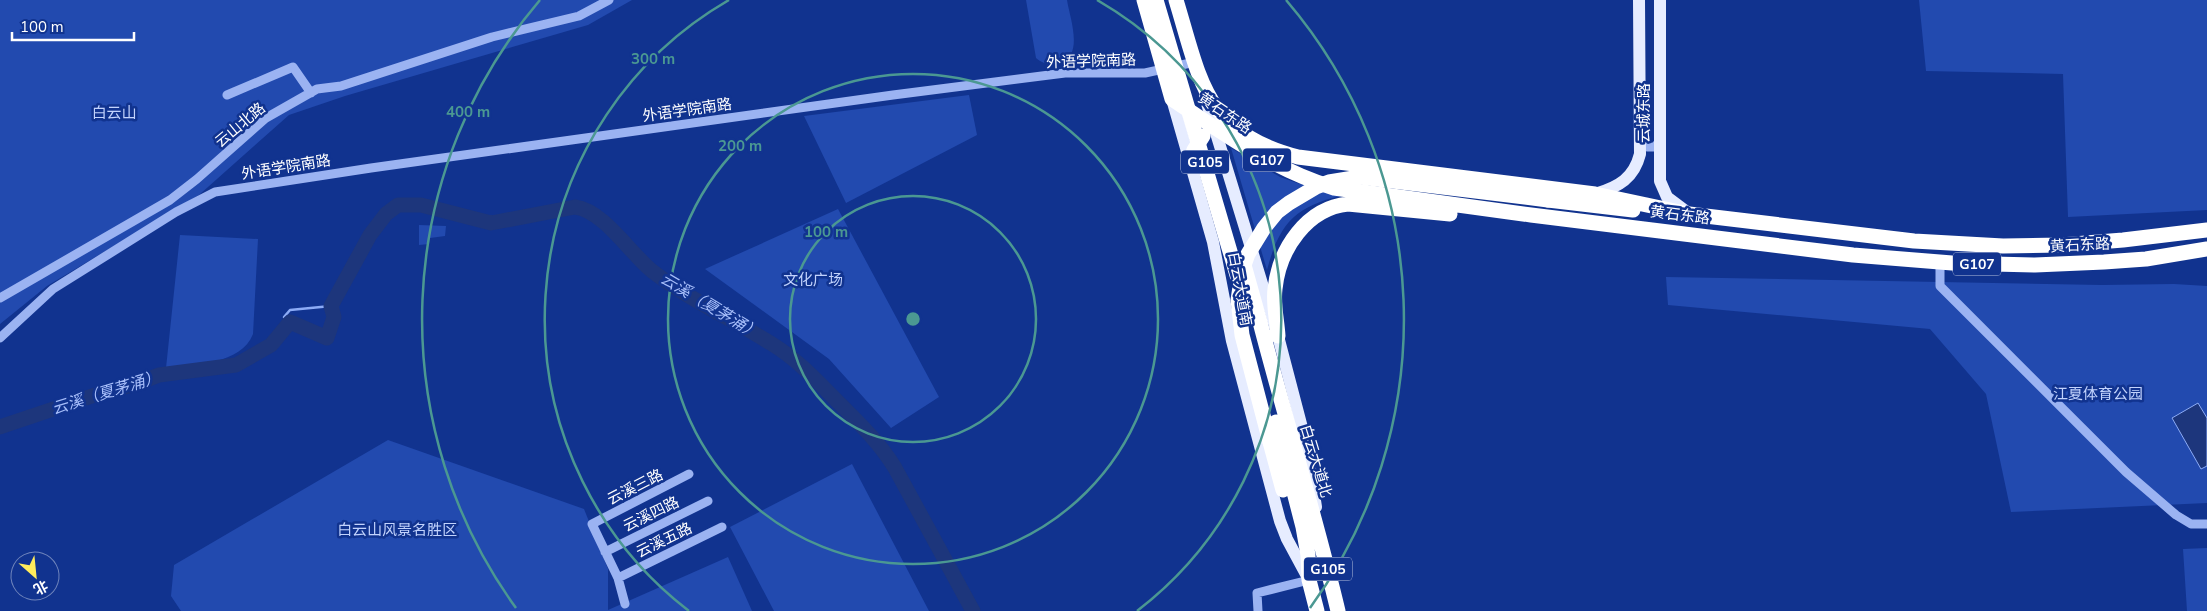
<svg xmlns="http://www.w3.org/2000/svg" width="2207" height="611" font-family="'Nunito Sans','Noto Sans SC',sans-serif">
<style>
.green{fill:#224aaf}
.water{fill:#1d367c;stroke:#8cabf6}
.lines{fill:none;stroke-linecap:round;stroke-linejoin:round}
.stream{stroke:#8cabf6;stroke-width:2.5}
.river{stroke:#1d367c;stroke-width:15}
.minor{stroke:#9bb3f2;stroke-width:9}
.major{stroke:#e6ecff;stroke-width:12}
.highway{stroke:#fff;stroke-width:15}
.highway-bridge{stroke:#fff;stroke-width:15}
.ring{fill:none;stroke:#4b9892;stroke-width:2.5}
.labels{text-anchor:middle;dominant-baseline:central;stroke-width:5;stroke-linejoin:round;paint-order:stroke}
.shield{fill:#11338f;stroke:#b8c2dd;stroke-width:1}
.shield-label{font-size:14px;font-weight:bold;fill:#fff}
.street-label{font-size:15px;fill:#fff;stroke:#11338f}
.park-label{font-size:15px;fill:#c2d3fd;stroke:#11338f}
.water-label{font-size:16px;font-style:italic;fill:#a7befa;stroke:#11338f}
.centre{fill:#4b9892;stroke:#11338f;stroke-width:2.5}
.ring-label{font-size:15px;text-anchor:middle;font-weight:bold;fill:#4b9892;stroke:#11338f;stroke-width:5;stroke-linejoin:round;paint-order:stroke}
</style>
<rect width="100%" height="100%" fill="#11338f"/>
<!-- green -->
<path class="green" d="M0 0H632L588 25 345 96 289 115 199 195 47 286 0 324Z
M1026 0H1067C1070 19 1085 57 1058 64 1049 66 1042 63 1036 58Z
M1919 0H2207V210L2068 217 2063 74 1926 71Z
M969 95 977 135 846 203 804 116Z
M1231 148 1280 177 1303 185 1348 194C1298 205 1280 220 1267 270Z
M838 209 939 397 891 428 829 359 705 269Z
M419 225 446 226 445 236 430 238 429 244 419 245Z
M180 235 258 239 253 334C241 365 194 364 166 368Z
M1666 277 2102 285 2174 284 2207 286V503L2011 512 1986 394 1930 329 1668 305Z
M388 440 584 509 608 569V610L728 557 752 611H181L171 596 174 565Z
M852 464 929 611H774L730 527Z
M2207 548V611H2187L2183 549Z"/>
<!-- water -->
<path class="water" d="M2198 403 2207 418V466L2201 469 2172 418Z"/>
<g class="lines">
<!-- stream -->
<path class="stream" d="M290 322 284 317 290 310 331 306"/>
<!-- river -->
<path class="river" d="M0 427 101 393 136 384 159 375 236 365 271 345 290 322 327 338 334 317 331 306 370 235 386 214 398 205H421L491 223 575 207C604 211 629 252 652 271 690 300 732 319 772 344 798 360 817 381 838 402 859 423 879 442 895 468L973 611"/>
<!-- minor -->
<path class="minor" d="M227 95 293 67 311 93
M1642 140 1647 147H1655L1661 139
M1940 262V286L2126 472 2176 515 2191 524H2207
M0 298 170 200 197 179 266 118 317 89 341 86 492 37 579 16 609 0
M0 338 53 289 176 212 215 192 371 168 893 95 1065 73H1145L1195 62
M605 552 708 501
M618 578 722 527
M625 604 618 578 592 524 689 474
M1258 611 1257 593 1309 580"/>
<!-- major -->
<path class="major" d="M1660 0V181L1667 197 1687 212
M1205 97 1278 336 1306 443 1316 507
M1172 99 1213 242 1232 341 1280 521 1287 539 1308 578
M1595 194C1619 187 1634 178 1640 154L1639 0"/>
<!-- highway -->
<path class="highway" d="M1144 0 1172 99C1224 134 1274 170 1334 188L1531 215 1853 255 1952 263 2035 265 2104 262 2146 259 2207 249
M1176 0C1201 82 1204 132 1298 157L1595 194 1689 214 1914 241 2003 246 2061 245 2123 240 2207 230
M1190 163 1194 150 1203 136
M1548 200 1633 210
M1260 322C1285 418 1315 514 1338 611
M1278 336C1277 320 1273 304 1275 289 1279 249 1307 208 1348 204L1450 214
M1276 422 1303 527 1308 555 1309 580 1317 611
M1270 442 1283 490"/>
<!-- highway-bridge -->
<path class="highway-bridge" d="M1156 0 1239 282
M1244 265 1260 322
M1270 442 1242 335 1238 300 1243 268 1248 254 1264 228 1277 212 1289 203 1316 187 1329 182 1360 177 1548 200"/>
</g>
<!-- distance rings -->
<g class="ring">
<circle cx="913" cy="319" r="123"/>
<circle cx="913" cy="319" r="245"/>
<path d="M689 611A368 368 0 0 1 729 0M1097 0A368 368 0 0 1 1137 611"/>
<path d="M516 608A491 491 0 0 1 540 0M1286 0A491 491 0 0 1 1310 608"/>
</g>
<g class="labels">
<!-- shield labels -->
<g class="shield">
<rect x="1243" y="148.5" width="48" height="23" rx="4"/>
<rect x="1181" y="150.5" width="48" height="23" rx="4"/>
<rect x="1953" y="252.5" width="48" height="23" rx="4"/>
<rect x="1304" y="557.5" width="48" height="23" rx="4"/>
</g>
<g class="shield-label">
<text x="1267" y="160">G107</text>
<text x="1205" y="162">G105</text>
<text x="1977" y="264">G107</text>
<text x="1328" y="569">G105</text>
</g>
<!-- street labels -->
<g class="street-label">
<text transform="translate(1091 61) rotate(-2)">外语学院南路</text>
<text transform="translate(687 110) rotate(-8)">外语学院南路</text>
<text transform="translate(1225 113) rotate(34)">黄石东路</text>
<text transform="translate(1644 113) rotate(-90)">云城东路</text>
<text transform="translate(240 125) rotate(-40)">云山北路</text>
<text transform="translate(286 167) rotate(-9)">外语学院南路</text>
<text transform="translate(1680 215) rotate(7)">黄石东路</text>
<text transform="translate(2080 245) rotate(-3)">黄石东路</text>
<text transform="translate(1240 289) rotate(80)">白云大道南</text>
<text transform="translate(1316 461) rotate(73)">白云大道北</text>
<text transform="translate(635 487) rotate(-27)">云溪三路</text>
<text transform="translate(651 514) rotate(-26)">云溪四路</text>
<text transform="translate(664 540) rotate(-26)">云溪五路</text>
</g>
<!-- park labels -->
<g class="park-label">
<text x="114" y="113">白云山</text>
<text x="813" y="280">文化广场</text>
<text x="2098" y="394">江夏体育公园</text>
<text x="397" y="530">白云山风景名胜区</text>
</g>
<!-- water labels -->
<g class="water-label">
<text transform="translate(710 306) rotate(31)">云溪（夏茅涌）</text>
<text transform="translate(106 393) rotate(-17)">云溪（夏茅涌）</text>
</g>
</g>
<circle cx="913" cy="319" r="8" class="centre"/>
<g class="ring-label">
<text x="653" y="64">300 m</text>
<text x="468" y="117">400 m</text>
<text x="740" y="151">200 m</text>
<text x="826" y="237">100 m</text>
</g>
<!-- north arrow -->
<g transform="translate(35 576) rotate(153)"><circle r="24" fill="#11338f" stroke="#7085bc"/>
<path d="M0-4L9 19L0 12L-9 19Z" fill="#ffec5c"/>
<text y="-8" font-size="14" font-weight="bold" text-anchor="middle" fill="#ffffff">北</text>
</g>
<!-- scale -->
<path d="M12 32v8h122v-8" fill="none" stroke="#ffffff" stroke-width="2.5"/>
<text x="20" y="32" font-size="15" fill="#ffffff" stroke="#11338f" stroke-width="4" paint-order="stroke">100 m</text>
</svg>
